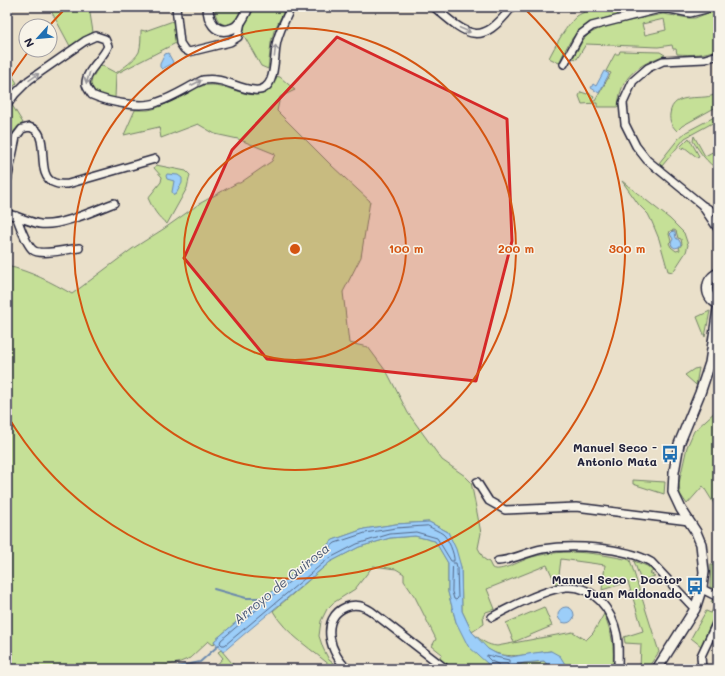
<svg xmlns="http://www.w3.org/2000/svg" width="725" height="676" font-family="Mali,sans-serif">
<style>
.green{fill:#c5e097;stroke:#748169;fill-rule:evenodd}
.water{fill:#9ccef9;stroke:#6b89ad}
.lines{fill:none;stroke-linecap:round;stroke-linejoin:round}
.shore{stroke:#536787;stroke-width:1}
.stream{stroke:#6b89ad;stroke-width:2}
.street-casing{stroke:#22223b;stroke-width:10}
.secondary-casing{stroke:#22223b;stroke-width:12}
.street{stroke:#f7f3e8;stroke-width:7}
.secondary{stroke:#f7f3e8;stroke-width:9}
.oneway{stroke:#97959a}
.marked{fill:#d62828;fill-opacity:0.2;stroke:#d62828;stroke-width:3;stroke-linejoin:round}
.ring{fill:none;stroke:#d45411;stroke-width:2}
.labels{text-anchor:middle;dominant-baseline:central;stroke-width:3;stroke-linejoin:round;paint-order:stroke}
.poi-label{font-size:12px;font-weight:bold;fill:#22223b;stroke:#f7f3e8;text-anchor:end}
.water-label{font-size:13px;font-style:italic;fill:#475674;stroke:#f7f3e8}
.centre{fill:#d45411;stroke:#f7f3e8;stroke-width:2}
.ring-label{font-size:12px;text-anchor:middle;font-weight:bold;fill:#d45411;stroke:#f7f3e8;stroke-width:3;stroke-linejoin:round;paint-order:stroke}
</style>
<rect width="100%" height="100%" fill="#eae0ca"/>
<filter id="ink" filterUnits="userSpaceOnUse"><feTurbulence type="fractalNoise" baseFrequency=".025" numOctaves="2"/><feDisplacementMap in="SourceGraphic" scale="8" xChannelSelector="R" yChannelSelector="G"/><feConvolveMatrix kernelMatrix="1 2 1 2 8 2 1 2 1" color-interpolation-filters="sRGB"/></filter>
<g filter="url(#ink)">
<!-- green -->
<path class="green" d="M49 7H89L93 32 70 46Z
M215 7H242C240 12 238 18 234 21 222 31 214 18 215 7Z
M255 7H286L274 31 271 43 268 69 261 66 243 34 245 25Z
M603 7H617L618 15C581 24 575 28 559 63L549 58C555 46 567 24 577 16 584 11 595 9 603 7Z
M718 9V49C704 55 692 55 677 54L676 49H673L672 45 658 47 586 44 577 59 573 58 583 40 589 34 604 26 663 14 689 18H695ZM664 19 666 30 645 35 642 24Z
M173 21 176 43 116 74 115 98C90 94 83 87 101 65L116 73C124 67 134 61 139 52 141 46 141 36 141 30L145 31Z
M620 51 660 52 665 55C638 65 620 76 618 107H597V103L582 104 579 96 581 92 587 94 588 93 594 96 591 101H595L611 73 606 71 615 54H619Z
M7 67 17 83 7 94Z
M275 76 280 77 295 90 280 97 277 111 332 166 370 201 361 257 343 292 349 343 368 347 388 374 408 413 442 460 465 476 471 482 481 533 478 548 484 559 489 562 492 568C500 573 522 560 532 557 567 548 595 553 630 560L659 652 647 669H640L641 644 625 643 624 637 643 631 628 582 602 590 605 565 561 559 558 583 556 584 547 565 487 589 495 609 486 612 483 616 484 624 472 632 462 611 461 567 448 532 429 522 396 524 364 529 333 540 214 641 215 643 213 645 208 641 190 658 178 663 150 669H7V266C30 271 51 282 72 294L132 249 165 228 199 204 237 183H240L272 161 275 154 238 139 215 134 198 124 161 138 159 127 124 135 135 110C139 110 144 110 148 110 170 107 188 85 210 85 233 84 266 113 275 76Z
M718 93V106L682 126 677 131C672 126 669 121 670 114 673 89 704 103 718 93Z
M12 105 23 123C11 129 10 141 7 154V116Z
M718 115V120L685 138 662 166 659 163 679 138 686 132Z
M694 136 705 156 718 149V170C706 161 701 154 693 141Z
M689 138 699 156 698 158 684 147 683 149 680 147Z
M156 165 186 171 190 175 187 188 167 224C157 216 153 209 148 198L161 182 162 177 154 168Z
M622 181 670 219 684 233 688 245 686 252 673 272 668 271 659 239 652 222 648 214 639 205ZM674 230 676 231 678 238 681 239 682 244 679 248 680 250 676 251 671 247 669 243 671 241 669 234 670 231Z
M710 311 705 337 697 317Z
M699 368 696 385 685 375 694 369Z
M718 409V510L703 486 687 504 680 494 679 483 687 447 694 431Z
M633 480 665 482 664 494 633 484Z
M415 536 435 541 448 563V592L456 622 489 665 503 669H453L439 658 442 654 432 646 436 639 415 597 404 581V574L396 569 373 566 355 589 333 603 327 609 321 621 319 636 323 648 329 660 341 669H334C314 650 286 635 273 611L330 562 359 547 390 538Z
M634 561 647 566 653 571 650 573 655 576 641 581Z
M711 565H718V591L710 587Z
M712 600 718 602V607L701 646 691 638 706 611 711 613 715 604 711 602Z
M544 607 552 626 514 642 506 623Z
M604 614C613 636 614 645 613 669H568L551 651C531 653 508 661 489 650 483 647 478 639 474 634 482 641 487 645 497 646L573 632 586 640 593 633Z
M221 650 237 669H213L223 658 218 652Z
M544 661 551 669H505L524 663Z"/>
<!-- water -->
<path class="water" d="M168 53 173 62 172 64 162 69 160 67V64L165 54Z
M604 71 609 74 599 93 591 88 593 84 596 86Z
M167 174 178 175 182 178V183L176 194 174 195 172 192 174 181 167 179 166 176Z
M673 231 675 232 676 238 679 240 681 244 679 247 675 248 672 246 671 243 673 239 670 234Z
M429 522 448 532 456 549 461 567 462 611 472 632 488 649 497 654 511 657 534 653 551 651 560 656 568 669H551L544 661 524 663 503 669 489 665 468 646 456 622 448 592V563L435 541 415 536 390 538 359 547 330 562 223 652 214 641 333 540 364 529 396 524Z
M558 615a8 8 0 1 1 16 0a8 8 0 1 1-16 0Z"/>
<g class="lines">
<!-- shore -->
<path class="shore" d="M428 526C433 529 439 531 443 534 448 538 455 555 454 561H451L437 538 416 532 390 534 357 544 328 559 225 645H222L220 643 221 640 335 543 365 533 396 528Z
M453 563H456L457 568 458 598 456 600 454 599 452 592Z
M501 669 500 665 491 661 487 657V655L509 660V663L507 666 506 669"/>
<!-- stream -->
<path class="stream" d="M214 589 246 598H266
M167 669 200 662 219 645"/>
<!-- street casing -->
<g class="street-casing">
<path id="street" d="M176 7 180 43 184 49 189 52 230 42 238 37 241 21
M434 7C468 36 480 48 512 7
M718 55 705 59 663 61 648 68 633 81 623 103 625 124 636 146 647 160 702 205 712 211 718 212
M564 64 580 35 592 26 659 9H670L690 13 714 7
M7 105 15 94 29 80 85 41 96 36 105 39 108 46C103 59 85 71 86 84 86 87 90 92 92 95 108 102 141 109 158 102 174 97 188 87 203 80 224 77 235 88 254 90 278 93 273 56 277 41 280 29 286 18 291 7
M7 181 16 137 22 129 29 127C32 128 35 129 37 131 48 143 36 178 55 183 59 185 64 184 68 184L155 159
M703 207 718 229
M7 214C18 216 29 222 40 224 59 227 96 210 114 203
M16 216C20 225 25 243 33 250 40 256 69 249 79 248
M477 482 489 501 505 510 576 507 689 521
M498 561C513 560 527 552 542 549 572 544 624 547 651 562L695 609
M702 589 718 597
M492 617C510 607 546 589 566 587 594 585 612 610 617 635 619 646 618 658 618 669
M348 669C330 655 319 618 346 607 356 603 363 606 371 611L446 669
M702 669 701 656 718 620"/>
</g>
<!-- secondary casing -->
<g class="secondary-casing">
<path id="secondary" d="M208 7C208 20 215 35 231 29 240 27 245 15 248 7
M718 273C704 280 704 297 718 304
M657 669 695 609 702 587 704 572 701 544 696 532 681 509 673 492 674 472 679 444 700 393 710 363 718 309"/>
</g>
<!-- street -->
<use href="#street" class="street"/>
<!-- secondary -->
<use href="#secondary" class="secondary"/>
</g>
<!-- one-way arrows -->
<defs><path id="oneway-shaft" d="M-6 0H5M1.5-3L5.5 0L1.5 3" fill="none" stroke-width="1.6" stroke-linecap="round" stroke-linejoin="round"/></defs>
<g class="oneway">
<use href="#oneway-shaft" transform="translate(465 30) rotate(23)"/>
<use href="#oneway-shaft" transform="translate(275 51) rotate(-84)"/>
<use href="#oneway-shaft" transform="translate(34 77) rotate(-35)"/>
<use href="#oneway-shaft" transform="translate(88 78) rotate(106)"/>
<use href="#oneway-shaft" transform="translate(196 83) rotate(-27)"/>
</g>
</g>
<!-- marked area -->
<path class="marked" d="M337 37 507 119 512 241 476 381 267 359 184 258 232 150Z"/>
<!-- distance rings -->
<g class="ring">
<circle cx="295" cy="249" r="111"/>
<circle cx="295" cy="249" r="221"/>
<path d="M7 83A332 332 0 0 1 28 52M50 25A332 332 0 0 1 66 8M524 8A332 332 0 1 1 7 415"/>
</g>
<!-- icons -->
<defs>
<g id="bus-bare" transform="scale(1.38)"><path d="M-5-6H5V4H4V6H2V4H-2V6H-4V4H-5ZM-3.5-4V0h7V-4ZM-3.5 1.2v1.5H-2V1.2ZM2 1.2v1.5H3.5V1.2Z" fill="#1f6fb2" stroke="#f7f3e8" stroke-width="2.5" paint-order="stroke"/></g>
</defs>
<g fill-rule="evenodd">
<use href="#bus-bare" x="670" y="454"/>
<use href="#bus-bare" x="695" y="586"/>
</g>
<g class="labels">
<!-- poi labels -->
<g class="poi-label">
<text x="657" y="447">Manuel Seco -<tspan x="657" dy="14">Antonio Mata</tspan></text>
<text x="682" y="579">Manuel Seco - Doctor<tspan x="682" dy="14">Juan Maldonado</tspan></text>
</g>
<!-- water labels -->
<g class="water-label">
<text transform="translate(281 583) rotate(-39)">Arroyo de Quirosa</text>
</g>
</g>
<circle cx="295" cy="249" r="6" class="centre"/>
<g class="ring-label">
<text x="406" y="253">100 m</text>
<text x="516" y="253">200 m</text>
<text x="627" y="253">300 m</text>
</g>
<!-- margin -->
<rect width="725" height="676" fill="none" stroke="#f7f3e8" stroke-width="24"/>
<rect x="12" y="12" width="701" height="652" fill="none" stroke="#22223b" stroke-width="1.5" filter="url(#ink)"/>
<!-- north arrow -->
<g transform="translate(38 38) rotate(243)"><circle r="19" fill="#f7f3e8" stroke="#a29fa3"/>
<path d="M0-3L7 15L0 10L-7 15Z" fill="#1f6fb2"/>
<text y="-6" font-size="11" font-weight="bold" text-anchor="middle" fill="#22223b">N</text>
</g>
</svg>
